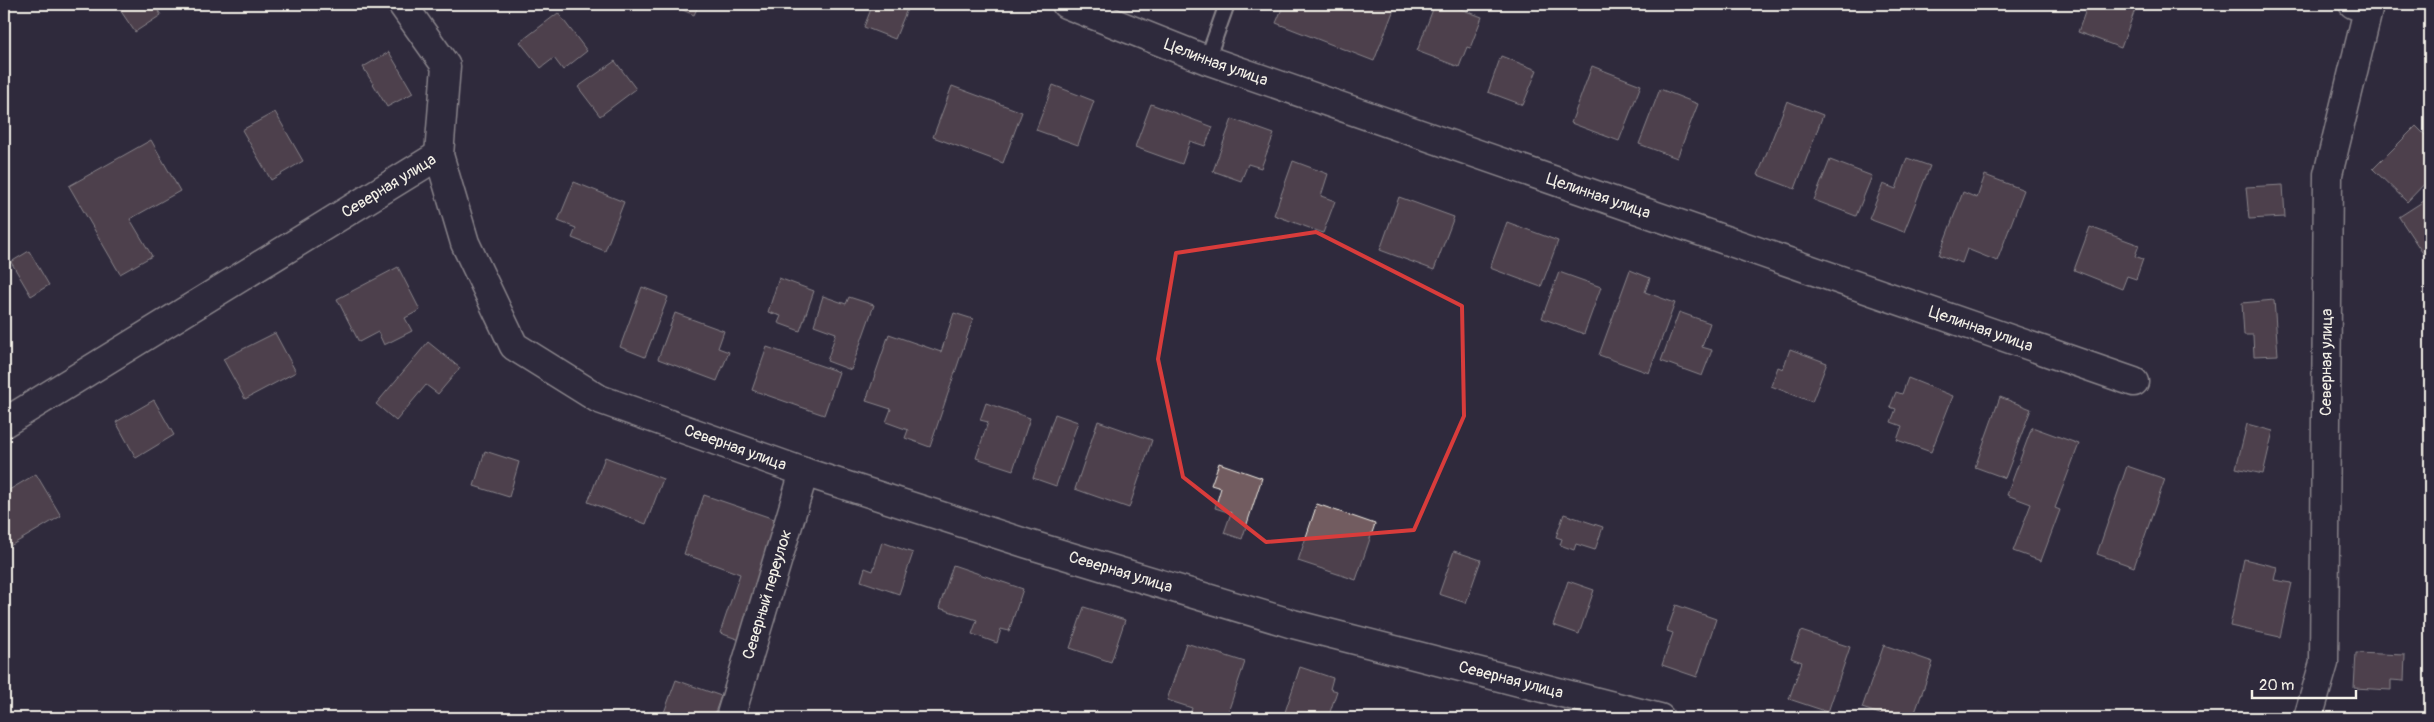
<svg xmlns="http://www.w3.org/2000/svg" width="2434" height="722" font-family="Pangolin,sans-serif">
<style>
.building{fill:#725c60;stroke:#f4f1e8}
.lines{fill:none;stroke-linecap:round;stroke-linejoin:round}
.lane-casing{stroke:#f4f1e8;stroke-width:18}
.street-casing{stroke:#f4f1e8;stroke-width:31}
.lane{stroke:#2f2a3d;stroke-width:14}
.street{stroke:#2f2a3d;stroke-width:28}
.marked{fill:none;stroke:#d93c3b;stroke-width:4;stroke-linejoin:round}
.labels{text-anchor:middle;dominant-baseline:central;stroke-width:4;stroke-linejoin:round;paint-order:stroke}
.street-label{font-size:16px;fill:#f4f1e8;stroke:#2f2a3d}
</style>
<rect width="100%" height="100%" fill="#2f2a3d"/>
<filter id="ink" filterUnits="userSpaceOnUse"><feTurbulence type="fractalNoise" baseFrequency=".02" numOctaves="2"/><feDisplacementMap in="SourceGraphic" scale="10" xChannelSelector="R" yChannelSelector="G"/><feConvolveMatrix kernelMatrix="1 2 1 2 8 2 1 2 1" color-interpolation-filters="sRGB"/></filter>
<g filter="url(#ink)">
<!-- building -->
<path class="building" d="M116 4H154L161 15 135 32Z
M669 4H699L694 15Z
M873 4H909L895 39 864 27Z
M1284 4 1344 5 1396 4 1374 61 1276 23Z
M1435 4H1447L1482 17 1470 48 1467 47 1459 67 1417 51Z
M2088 4H2137L2121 48 2078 32Z
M558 13 587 51 563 70 554 58 541 68 520 42Z
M389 52 413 93 387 107 363 67Z
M1501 56 1537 70 1523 105 1488 92Z
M615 61 636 89 600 116 578 87Z
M1592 66 1641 85 1619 141 1571 123Z
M1053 85 1094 101 1078 145 1036 130Z
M952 86 1022 112 1003 163 933 137Z
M1660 89 1698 104 1677 158 1639 144Z
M1787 101 1823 115 1795 189 1758 175Z
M1151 104 1213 127 1205 146 1190 141 1182 164 1135 147Z
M275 112 303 161 271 180 242 130Z
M1232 119 1274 134 1261 168 1248 164 1241 181 1213 171Z
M2416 126 2430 140V178L2407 202 2373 169Z
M151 140 180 191 130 219 152 256 120 274 69 186Z
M1907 158 1930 166 1904 232 1869 219 1883 184 1896 189Z
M1830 160 1872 176 1856 216 1814 200Z
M1293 161 1328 174 1321 196 1335 201 1323 233 1274 215Z
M1985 175 2024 190 1997 261 1967 249 1962 263 1939 255 1963 192 1977 198Z
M574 182 624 202 605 251 572 238 576 228 558 221Z
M2283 185 2285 217 2249 219 2246 187Z
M1399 197 1454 217 1434 270 1380 250Z
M2430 197V264L2399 217Z
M1507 222 1558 241 1541 287 1490 268Z
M2090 227 2139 245 2135 256 2143 259 2136 279 2127 276 2122 289 2074 270Z
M29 251 49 285 31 296 11 262Z
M398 267 420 310 405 318 412 331 384 345 378 332 359 342 337 299Z
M1630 270 1650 278 1645 292 1675 303 1649 373 1599 355Z
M1559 272 1601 287 1584 334 1542 318Z
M779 278 814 291 800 331 778 323 781 316 768 312Z
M642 287 668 297 645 357 620 347Z
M823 296 846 304 849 297 874 305 851 370 827 361 836 333 814 325Z
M2274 300 2278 355 2254 356 2253 335H2244L2242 303Z
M1679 312 1710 323 1702 347 1712 350 1702 376 1661 361Z
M675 313 724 331 718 348 729 352 717 381 658 359Z
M954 313 973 319 930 447 905 438 908 430 886 422 891 409 866 401 889 334 941 352Z
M275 333 296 372 245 399 223 359Z
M428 342 460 368 438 394 426 385 396 421 376 404Z
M767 347 839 372 824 415 752 390Z
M1790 349 1827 363 1812 402 1771 386 1778 367 1783 369Z
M1908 378 1953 396 1931 452 1897 440 1902 426 1891 422 1896 409 1890 407 1896 392 1902 394Z
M2000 397 2031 409 2005 478 1975 467Z
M154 400 174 435 136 458 116 422Z
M986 403 1030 418 1013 470 976 458 988 422 980 420Z
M1055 414 1078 422 1056 486 1033 478Z
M2427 415H2430V455H2425Z
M1098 421 1152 440 1129 508 1075 489Z
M2247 424 2273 431 2263 474 2236 468Z
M2032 427 2079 444 2055 508 2060 510 2041 561 2013 551 2031 504 2007 495Z
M485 451 519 462 509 497 474 486Z
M605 457 663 479 646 524 588 502Z
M1219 463 1262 478 1242 539 1224 533 1231 513 1215 508 1221 488 1211 485Z
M2127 466 2165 479 2134 567 2097 554Z
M36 474 61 516 10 546 4 535V493Z
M704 495 780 521 740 640 720 633 740 574 684 554Z
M1317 504 1375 524 1356 580 1298 561Z
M1564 514 1603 527 1595 550 1576 544 1574 550 1560 545 1562 539 1556 537Z
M882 542 913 553 899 594 861 581 865 568 873 571Z
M1454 551 1481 560 1466 603 1439 594Z
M2244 559 2277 567 2274 580 2292 583 2280 637 2230 626Z
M953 565 1023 589 1009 631 1001 629 997 643 972 634 977 620 939 608Z
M1568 581 1594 590 1579 634 1553 625Z
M1676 605 1716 619 1697 677 1662 665 1673 633 1667 631Z
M1084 607 1125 620 1111 662 1070 648Z
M1801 631 1850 647 1828 712 1789 699 1802 662 1791 658Z
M1186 643 1245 662 1226 718H1189L1192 708 1167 700Z
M1884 645 1933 662 1913 718H1892L1862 708Z
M2356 653 2405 655 2404 681 2391 680V690L2354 688Z
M1300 667 1333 678 1330 689 1337 691 1328 718H1304L1285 712Z
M676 680 721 696 713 718H662Z
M1998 710 2024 718H1995Z"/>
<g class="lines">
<!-- lane casing -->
<g class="lane-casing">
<path id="lane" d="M1207 60 1227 4"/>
</g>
<!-- street casing -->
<g class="street-casing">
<g id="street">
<path id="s1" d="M402 4 446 66 439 155 465 243 514 346 599 399 804 472 1028 544 1293 624 1660 718"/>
<path id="s2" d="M1066 4 1207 60 2134 382"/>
<path id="s3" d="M4 423 439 155"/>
<path id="s4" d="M730 718 804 472"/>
<path id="s5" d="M2308 718 2324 663 2328 174 2368 10 2353 4"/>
</g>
</g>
<!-- lane -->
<use href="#lane" class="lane"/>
<!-- street -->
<use href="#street" class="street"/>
</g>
</g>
<!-- marked area -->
<path d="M0 0H2434V722H0ZM1316 232 1462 306 1464 416 1414 530 1266 542 1183 477 1158 359 1176 253Z" fill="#2f2a3d" fill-opacity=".55" fill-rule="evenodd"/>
<path class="marked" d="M1316 232 1462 306 1464 416 1414 530 1266 542 1183 477 1158 359 1176 253Z"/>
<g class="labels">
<!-- street labels -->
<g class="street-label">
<text stroke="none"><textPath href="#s2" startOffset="161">Целинная улица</textPath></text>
<text stroke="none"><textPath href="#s3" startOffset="452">Северная улица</textPath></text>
<text stroke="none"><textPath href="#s2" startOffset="566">Целинная улица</textPath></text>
<text stroke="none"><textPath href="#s2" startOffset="971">Целинная улица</textPath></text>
<text stroke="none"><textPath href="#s5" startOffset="358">Северная улица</textPath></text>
<text stroke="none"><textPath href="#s1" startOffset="616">Северная улица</textPath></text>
<text stroke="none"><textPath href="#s1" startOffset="1021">Северная улица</textPath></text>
<text stroke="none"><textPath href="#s4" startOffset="129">Северный переулок</textPath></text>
<text stroke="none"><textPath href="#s1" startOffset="1426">Северная улица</textPath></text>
</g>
</g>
<!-- margin -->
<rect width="2434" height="722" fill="none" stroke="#2f2a3d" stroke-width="20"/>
<rect x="10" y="10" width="2414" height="702" fill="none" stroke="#f4f1e8" stroke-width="2" filter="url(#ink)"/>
<!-- scale -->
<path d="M2252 690v8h104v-8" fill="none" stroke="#f4f1e8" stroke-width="2.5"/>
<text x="2259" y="690" font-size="15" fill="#f4f1e8" stroke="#2f2a3d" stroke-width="4" paint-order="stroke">20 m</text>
</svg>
